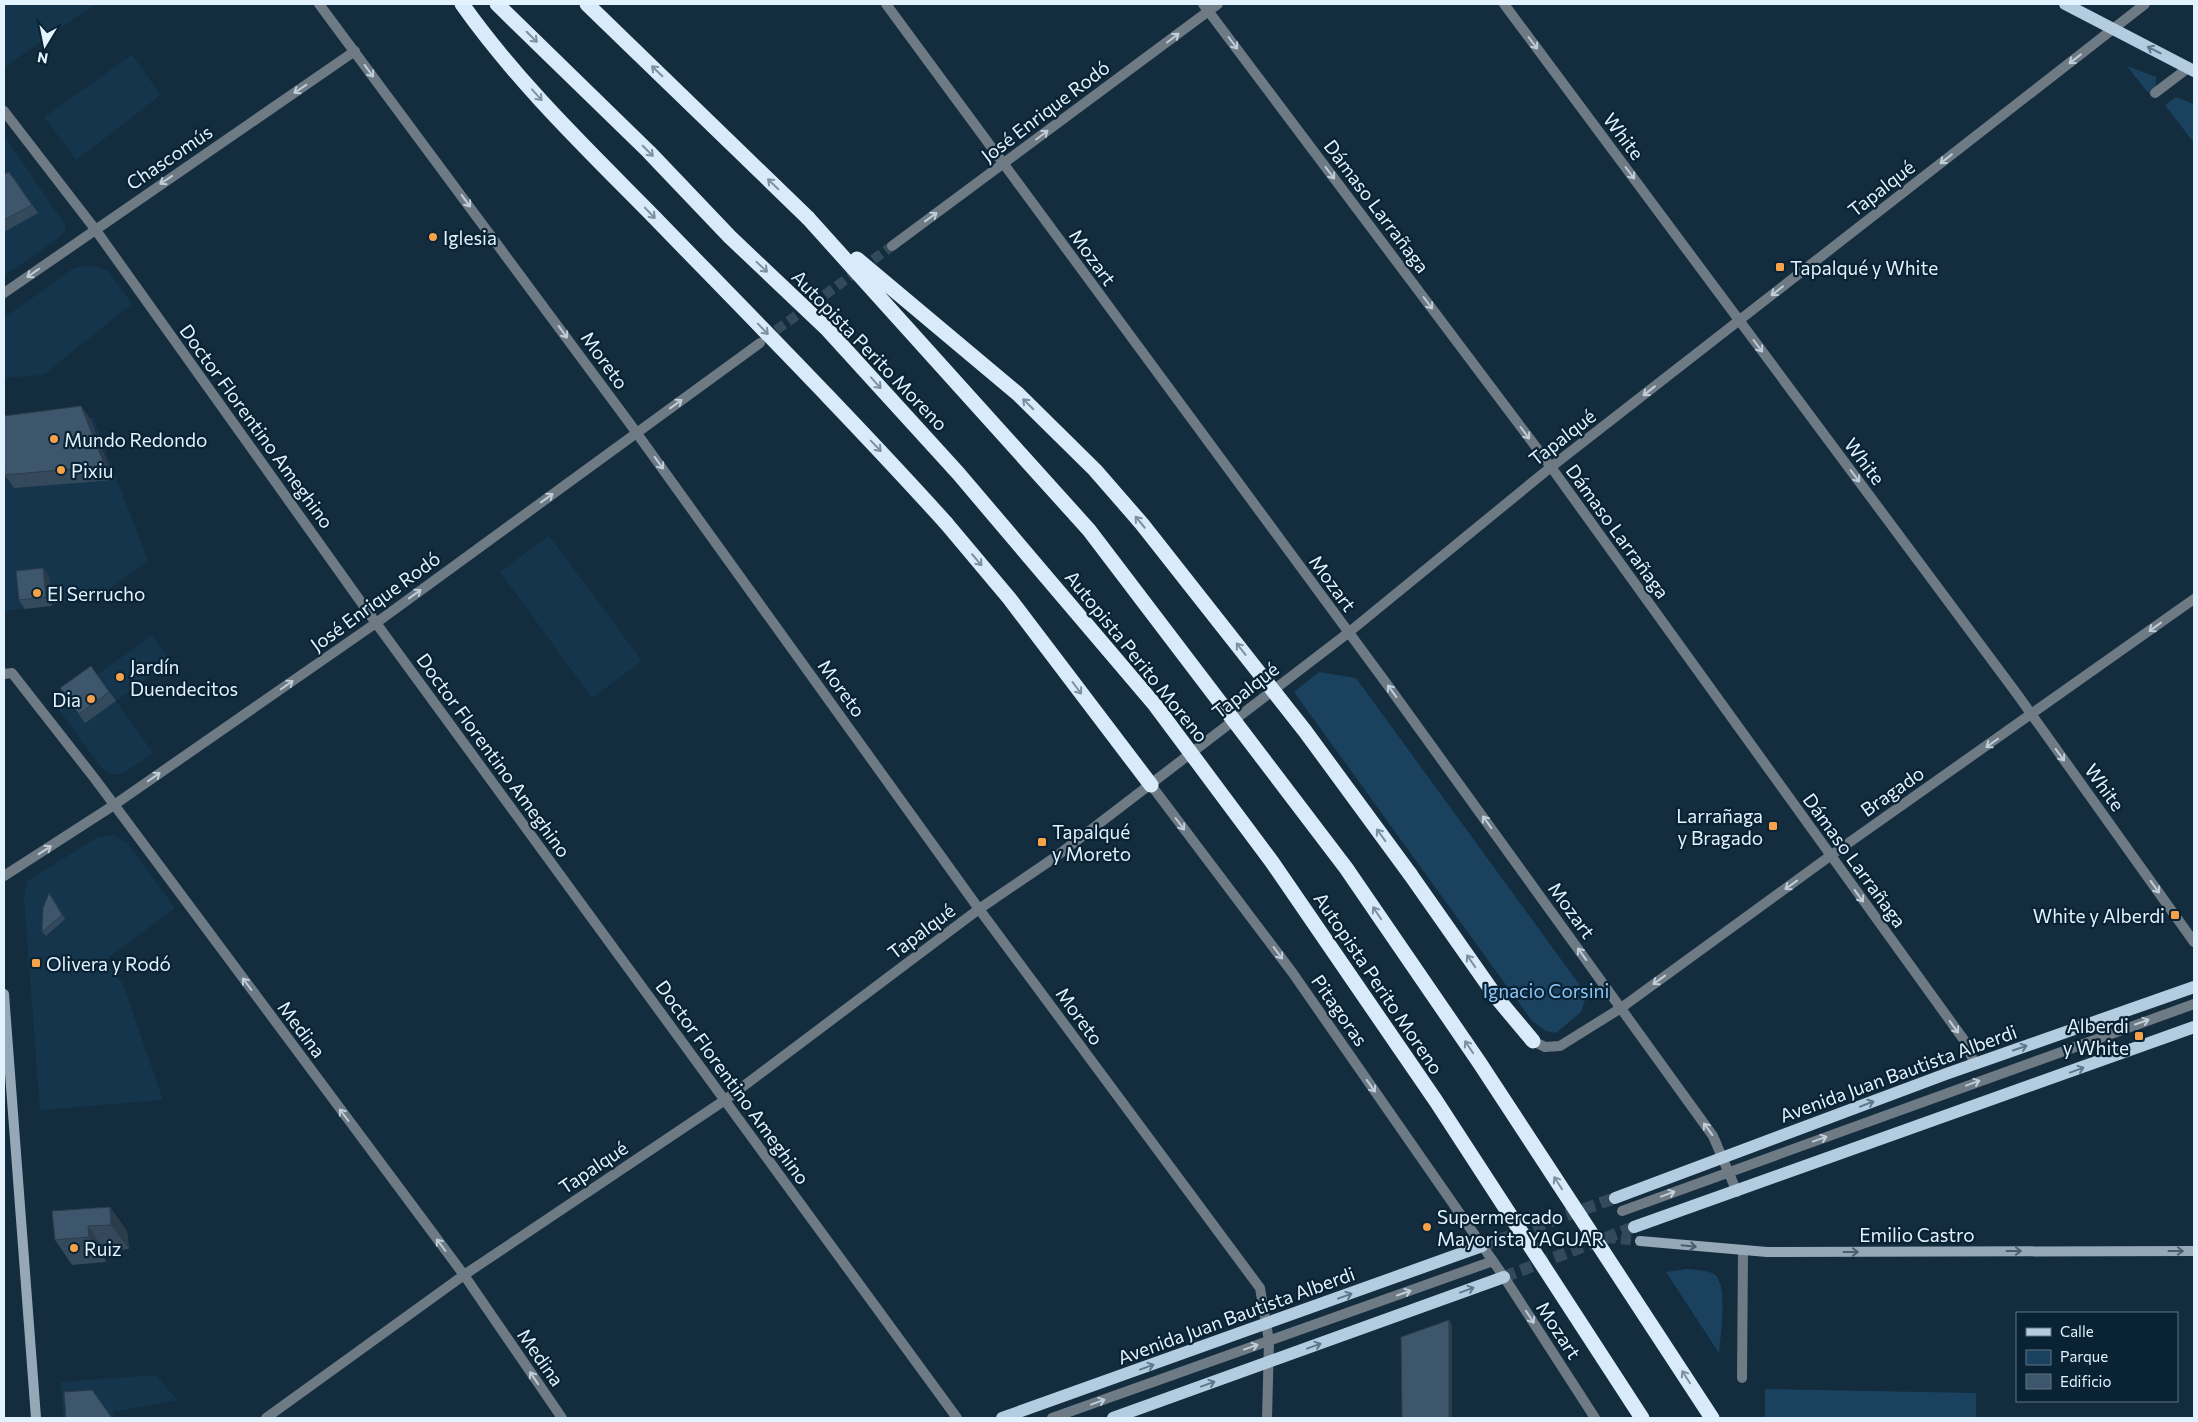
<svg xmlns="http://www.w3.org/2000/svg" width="2198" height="1422" font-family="Commissioner,sans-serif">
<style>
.built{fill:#15354c}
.green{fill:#1a425f}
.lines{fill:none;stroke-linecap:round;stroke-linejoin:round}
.street-tunnel{stroke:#324a5b;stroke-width:10;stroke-dasharray:10 5;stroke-linecap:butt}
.secondary-tunnel{stroke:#324a5b;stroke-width:10;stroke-dasharray:10 5;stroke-linecap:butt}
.primary-tunnel{stroke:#324a5b;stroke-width:12;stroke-dasharray:12 6;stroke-linecap:butt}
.lane{stroke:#6e7a84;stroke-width:10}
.street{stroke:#6e7a84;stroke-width:10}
.secondary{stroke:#95a8b8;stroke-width:10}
.primary{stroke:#b3cce0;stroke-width:12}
.highway{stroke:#d9ebfa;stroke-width:15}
.highway-bridge{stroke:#d9ebfa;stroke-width:15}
.wall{fill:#344a5c}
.shaded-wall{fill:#2b3c4b}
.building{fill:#3d566b;stroke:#2b3c4b}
.oneway{stroke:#7b91a1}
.oneway2{stroke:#c0ceda}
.oneway3{stroke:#5e778a}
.oneway4{stroke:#485e6f}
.poi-dot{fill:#f7a149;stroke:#092234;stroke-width:2}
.labels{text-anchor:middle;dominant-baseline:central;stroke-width:4.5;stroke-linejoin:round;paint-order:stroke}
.street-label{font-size:19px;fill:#e3f2ff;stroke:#092234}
.poi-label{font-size:19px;fill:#e3f2ff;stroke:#092234;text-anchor:start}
.park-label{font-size:19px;fill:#8bc5f4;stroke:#092234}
</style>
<rect width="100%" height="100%" fill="#132c3e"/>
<!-- built -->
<path class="built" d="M4 4H95L5 67Z
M132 55 161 95 76 160 44 117Z
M4 135 65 225V231L56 240 4 276Z
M91 265 108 271 132 304 43 375 4 378V318L74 268Z
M93 417 148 561 95 599 4 611V430Z
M549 536 642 661 592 698 500 572Z
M152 635 171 661 116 701 153 753 124 773 113 775 101 767 55 705Z
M113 835 127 843 175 908 104 961 123 984 163 1100 40 1110 24 898 27 881 98 837Z
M156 1375 177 1400 112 1412 116 1418H63L61 1382Z"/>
<!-- green -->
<path class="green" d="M2127 66 2156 77V87L2148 93Z
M2176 97 2194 104V143L2165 105Z
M1319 672 1356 678 1579 984 1585 1000 1581 1012 1556 1033 1546 1031 1532 1021 1294 692Z
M1687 1269C1695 1270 1707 1270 1714 1274 1729 1284 1720 1336 1719 1353L1666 1272Z
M1765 1389 1976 1393V1418H1765Z"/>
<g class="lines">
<!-- street-tunnel -->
<path class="street-tunnel" d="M764 339 892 246"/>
<!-- secondary-tunnel -->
<path class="secondary-tunnel" d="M1606 1238 1640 1241"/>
<!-- primary-tunnel -->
<path class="primary-tunnel" d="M1482 1246 1615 1198
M1504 1277 1634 1227"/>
<!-- lane -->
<path class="lane" d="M2155 93 2188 68
M1622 1211 2194 1004
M1052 1418 1493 1261"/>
<!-- street -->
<path class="street" d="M319 4 628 421 979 909 1260 1288 1269 1341 1267 1418
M886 4 1389 687 1713 1136 1737 1192
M1203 4 1551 467 1964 1040 1975 1064
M1504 4 2017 694 2194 942
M4 111 95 229 376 623 957 1418
M892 246 1218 4
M4 293 355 51
M4 674 12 673 95 779 464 1275 562 1418
M1151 785 1292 972 1504 1277 1595 1418
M4 876 114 805 376 623 760 343
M1533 1041 1545 1047 1560 1046 1621 1008 1830 856 2194 599
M1742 1378 1743 1251
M266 1418 464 1275 725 1100 979 909 1054 858 1348 633 1551 467 2145 4"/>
<!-- secondary -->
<path class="secondary" d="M4 994 36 1418
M1640 1241 1767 1252 2194 1251"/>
<!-- primary -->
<path class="primary" d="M2065 4 2194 71
M1615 1198 1946 1074 2194 987
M1634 1227 2194 1027
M1002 1418 1482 1246
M1113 1418 1504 1277"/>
<!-- highway -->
<path class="highway" d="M587 4 808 218
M946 523 1009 598 1151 785
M1410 874 1497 998 1533 1041"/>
<!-- highway-bridge -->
<path class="highway-bridge" d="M462 4C517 82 587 149 654 217 752 318 851 418 946 523
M497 4 649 152 730 237 826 328 958 473 1155 705 1272 862 1436 1101 1642 1418
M808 218 1089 530 1346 868 1479 1062 1712 1418
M857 259 1018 394 1095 470 1142 524 1305 731 1410 874"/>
</g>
<!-- wall -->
<path class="wall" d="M9 172 38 213 4 232V174Z
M81 406 90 419 114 480 14 488 5 475Z
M43 568 49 577 52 606 25 609 19 600Z
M91 666 116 701 85 723 60 688Z
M52 897 65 919 46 936 42 932Z
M110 1207 127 1231 129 1249 105 1251 106 1262 72 1265 55 1240Z"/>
<!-- shaded-wall -->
<path class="shaded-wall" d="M81 406 90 419 114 480 105 466Z
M43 568 49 577 52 606 46 597Z
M110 1207 127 1231 129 1249 111 1225Z
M88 1226 105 1251 106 1262 89 1237Z
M1449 1320 1452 1325V1418H1449Z"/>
<!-- building -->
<path class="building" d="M9 172 32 205 4 220V174Z
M81 406 105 466 5 475 4 455V416Z
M43 568 46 597 19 600 16 571Z
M91 666 109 692 79 714 60 688Z
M49 893 62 915 42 932 43 908Z
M110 1207 111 1225 88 1226 89 1237 55 1240 52 1211Z
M1449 1320V1418H1402L1401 1337Z
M92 1390 112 1418H66L64 1392Z"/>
<!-- one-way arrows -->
<defs><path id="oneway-shaft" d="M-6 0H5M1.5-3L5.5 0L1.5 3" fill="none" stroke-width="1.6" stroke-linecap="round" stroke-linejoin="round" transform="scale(1.25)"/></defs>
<g class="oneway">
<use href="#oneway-shaft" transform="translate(532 37) rotate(45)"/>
<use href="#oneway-shaft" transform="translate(657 71) rotate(-136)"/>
<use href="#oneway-shaft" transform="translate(537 95) rotate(48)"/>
<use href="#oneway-shaft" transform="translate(648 151) rotate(45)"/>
<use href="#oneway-shaft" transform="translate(773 184) rotate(-136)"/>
<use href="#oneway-shaft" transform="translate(650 213) rotate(46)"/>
<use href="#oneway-shaft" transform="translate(762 267) rotate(43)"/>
<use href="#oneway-shaft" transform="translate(763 329) rotate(46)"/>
<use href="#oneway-shaft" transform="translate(876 383) rotate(48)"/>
<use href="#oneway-shaft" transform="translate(1028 404) rotate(-135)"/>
<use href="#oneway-shaft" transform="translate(876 446) rotate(46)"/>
<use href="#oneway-shaft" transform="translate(1140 522) rotate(-130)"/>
<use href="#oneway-shaft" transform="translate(977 560) rotate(50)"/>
<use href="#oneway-shaft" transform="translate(1241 649) rotate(-128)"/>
<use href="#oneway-shaft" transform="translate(1077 688) rotate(53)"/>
<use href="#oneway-shaft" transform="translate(1381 835) rotate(-126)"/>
<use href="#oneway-shaft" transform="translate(1377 913) rotate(-124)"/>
<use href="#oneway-shaft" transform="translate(1471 961) rotate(-125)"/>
<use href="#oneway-shaft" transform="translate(1469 1047) rotate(-124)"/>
<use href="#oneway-shaft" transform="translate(1558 1183) rotate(-123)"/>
<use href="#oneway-shaft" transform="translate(1686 1377) rotate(-123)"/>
</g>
<g class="oneway2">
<use href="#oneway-shaft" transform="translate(1173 38) rotate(-37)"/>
<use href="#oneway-shaft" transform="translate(1233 43) rotate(53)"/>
<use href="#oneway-shaft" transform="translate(1533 43) rotate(53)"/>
<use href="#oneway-shaft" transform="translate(2075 59) rotate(142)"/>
<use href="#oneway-shaft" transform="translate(369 71) rotate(54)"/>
<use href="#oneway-shaft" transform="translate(300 89) rotate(146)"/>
<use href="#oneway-shaft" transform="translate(1042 135) rotate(-37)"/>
<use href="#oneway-shaft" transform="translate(1946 159) rotate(142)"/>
<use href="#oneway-shaft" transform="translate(1330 173) rotate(53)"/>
<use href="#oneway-shaft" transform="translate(1630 173) rotate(53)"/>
<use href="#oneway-shaft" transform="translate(166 180) rotate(146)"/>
<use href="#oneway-shaft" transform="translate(466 201) rotate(54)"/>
<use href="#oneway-shaft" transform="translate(931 217) rotate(-36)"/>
<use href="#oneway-shaft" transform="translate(33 273) rotate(145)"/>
<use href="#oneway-shaft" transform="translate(1777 291) rotate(142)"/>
<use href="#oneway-shaft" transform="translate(1428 303) rotate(53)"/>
<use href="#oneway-shaft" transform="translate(563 332) rotate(54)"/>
<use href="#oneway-shaft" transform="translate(1758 346) rotate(53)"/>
<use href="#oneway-shaft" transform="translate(1649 391) rotate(142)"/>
<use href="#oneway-shaft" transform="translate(676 404) rotate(-36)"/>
<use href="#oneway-shaft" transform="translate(1525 433) rotate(53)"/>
<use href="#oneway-shaft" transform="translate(659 463) rotate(54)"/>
<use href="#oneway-shaft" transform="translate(1855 476) rotate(53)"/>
<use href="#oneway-shaft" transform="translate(547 498) rotate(-36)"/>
<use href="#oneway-shaft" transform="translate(415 594) rotate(-36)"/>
<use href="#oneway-shaft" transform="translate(2155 627) rotate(144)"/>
<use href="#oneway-shaft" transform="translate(287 685) rotate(-35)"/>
<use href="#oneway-shaft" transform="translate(1392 691) rotate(-126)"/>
<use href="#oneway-shaft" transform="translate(1992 743) rotate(145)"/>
<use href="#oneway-shaft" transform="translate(2060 755) rotate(54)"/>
<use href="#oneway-shaft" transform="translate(154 777) rotate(-35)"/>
<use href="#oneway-shaft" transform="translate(1487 822) rotate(-126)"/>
<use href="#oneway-shaft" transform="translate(1180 824) rotate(53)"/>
<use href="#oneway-shaft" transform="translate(45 850) rotate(-33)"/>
<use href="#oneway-shaft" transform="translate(1791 885) rotate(144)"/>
<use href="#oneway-shaft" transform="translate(2155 887) rotate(54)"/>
<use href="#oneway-shaft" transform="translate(1859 896) rotate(54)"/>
<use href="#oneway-shaft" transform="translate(1278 953) rotate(53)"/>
<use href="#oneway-shaft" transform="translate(1582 954) rotate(-126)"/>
<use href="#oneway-shaft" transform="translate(1659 980) rotate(144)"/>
<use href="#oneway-shaft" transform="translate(247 984) rotate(-127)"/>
<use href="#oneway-shaft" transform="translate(2142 1022) rotate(-19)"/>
<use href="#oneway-shaft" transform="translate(1954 1027) rotate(54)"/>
<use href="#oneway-shaft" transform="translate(1973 1083) rotate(-20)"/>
<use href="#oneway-shaft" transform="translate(1371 1086) rotate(55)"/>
<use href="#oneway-shaft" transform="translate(344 1115) rotate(-127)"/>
<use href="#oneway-shaft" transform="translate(1708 1129) rotate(-126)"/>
<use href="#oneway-shaft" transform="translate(1820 1139) rotate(-20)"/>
<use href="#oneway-shaft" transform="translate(1668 1194) rotate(-20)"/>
<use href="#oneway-shaft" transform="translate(441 1245) rotate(-127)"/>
<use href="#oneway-shaft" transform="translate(1404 1293) rotate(-19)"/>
<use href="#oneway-shaft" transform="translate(1530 1317) rotate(57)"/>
<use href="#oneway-shaft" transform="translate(1251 1347) rotate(-20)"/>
<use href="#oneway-shaft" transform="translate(534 1378) rotate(-124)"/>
<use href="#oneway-shaft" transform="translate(1098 1402) rotate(-20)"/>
</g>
<g class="oneway3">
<use href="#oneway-shaft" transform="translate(2154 50) rotate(-153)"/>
<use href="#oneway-shaft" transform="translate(2020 1048) rotate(-19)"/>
<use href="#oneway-shaft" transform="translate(2077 1070) rotate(-20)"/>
<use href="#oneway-shaft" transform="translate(1867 1104) rotate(-21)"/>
<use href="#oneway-shaft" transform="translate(1467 1290) rotate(-20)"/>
<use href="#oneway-shaft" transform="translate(1345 1296) rotate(-20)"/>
<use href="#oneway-shaft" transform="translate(1314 1346) rotate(-20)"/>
<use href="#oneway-shaft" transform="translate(1147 1367) rotate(-20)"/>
<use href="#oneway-shaft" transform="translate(1208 1384) rotate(-20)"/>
</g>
<g class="oneway4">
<use href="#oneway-shaft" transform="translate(1689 1246) rotate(6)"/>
<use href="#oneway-shaft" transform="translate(2014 1251)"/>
<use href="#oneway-shaft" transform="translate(2176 1251)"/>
<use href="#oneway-shaft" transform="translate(1851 1252)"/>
</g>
<!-- markers -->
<g class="poi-dot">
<circle cx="433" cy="237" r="5"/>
<rect x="1775" y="262" width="10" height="10" rx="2.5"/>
<circle cx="54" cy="439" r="5"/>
<circle cx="61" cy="470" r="5"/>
<circle cx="37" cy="593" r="5"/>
<circle cx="120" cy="677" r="5"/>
<circle cx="91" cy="699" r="5"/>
<rect x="1768" y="821" width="10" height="10" rx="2.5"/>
<rect x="1037" y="837" width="10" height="10" rx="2.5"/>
<rect x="2170" y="910" width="10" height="10" rx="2.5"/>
<rect x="31" y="958" width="10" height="10" rx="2.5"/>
<rect x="2134" y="1031" width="10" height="10" rx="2.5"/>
<circle cx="1427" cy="1227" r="5"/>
<circle cx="74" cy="1248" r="5"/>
</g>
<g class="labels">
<!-- street labels -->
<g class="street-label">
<text transform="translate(1045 111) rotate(-37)">José Enrique Rodó</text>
<text transform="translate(1624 136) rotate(53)">White</text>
<text transform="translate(169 157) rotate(-34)">Chascomús</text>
<text transform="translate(1881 188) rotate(-38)">Tapalqué</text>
<text transform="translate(1377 206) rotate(53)">Dámaso Larrañaga</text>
<text transform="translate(1093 257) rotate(54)">Mozart</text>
<text transform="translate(870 350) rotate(46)">Autopista Perito Moreno</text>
<text transform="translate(605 360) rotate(54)">Moreto</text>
<text transform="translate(257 426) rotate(54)">Doctor Florentino Ameghino</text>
<text transform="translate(1562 437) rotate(-38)">Tapalqué</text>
<text transform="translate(1865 461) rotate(53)">White</text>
<text transform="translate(1618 531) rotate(54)">Dámaso Larrañaga</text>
<text transform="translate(1333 583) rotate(54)">Mozart</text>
<text transform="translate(375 601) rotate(-36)">José Enrique Rodó</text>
<text transform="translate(1137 656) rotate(51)">Autopista Perito Moreno</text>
<text transform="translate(842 688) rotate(54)">Moreto</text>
<text transform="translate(1245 690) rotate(-38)">Tapalqué</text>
<text transform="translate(494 755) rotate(54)">Doctor Florentino Ameghino</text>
<text transform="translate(2105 787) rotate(54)">White</text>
<text transform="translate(1892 791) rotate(-35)">Bragado</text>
<text transform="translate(1855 860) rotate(54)">Dámaso Larrañaga</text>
<text transform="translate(1572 910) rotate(54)">Mozart</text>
<text transform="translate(921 931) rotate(-37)">Tapalqué</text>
<text transform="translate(1379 983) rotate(56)">Autopista Perito Moreno</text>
<text transform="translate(1340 1010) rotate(55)">Pitagoras</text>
<text transform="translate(1080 1016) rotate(54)">Moreto</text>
<text transform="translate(302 1029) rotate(53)">Medina</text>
<text transform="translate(1898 1073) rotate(-20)">Avenida Juan Bautista Alberdi</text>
<text transform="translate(733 1082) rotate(54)">Doctor Florentino Ameghino</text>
<text transform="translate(593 1167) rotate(-34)">Tapalqué</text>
<text x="1917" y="1234">Emilio Castro</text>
<text transform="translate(1236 1315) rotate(-20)">Avenida Juan Bautista Alberdi</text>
<text transform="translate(1559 1330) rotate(57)">Mozart</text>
<text transform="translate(541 1357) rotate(55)">Medina</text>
</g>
<!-- poi labels -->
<g class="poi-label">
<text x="443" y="237">Iglesia</text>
<text x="1790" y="267">Tapalqué y White</text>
<text x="64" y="439">Mundo Redondo</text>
<text x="71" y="470">Pixiu</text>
<text x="47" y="593">El Serrucho</text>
<text x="130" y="666">Jardín<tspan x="130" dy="22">Duendecitos</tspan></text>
<text x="81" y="699" text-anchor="end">Dia</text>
<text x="1763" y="815" text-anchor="end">Larrañaga<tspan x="1763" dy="22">y Bragado</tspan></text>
<text x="1052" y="831">Tapalqué<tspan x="1052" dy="22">y Moreto</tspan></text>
<text x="2165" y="915" text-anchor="end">White y Alberdi</text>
<text x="46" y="963">Olivera y Rodó</text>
<text x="2129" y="1025" text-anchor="end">Alberdi<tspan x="2129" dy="22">y White</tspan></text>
<text x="1437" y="1216">Supermercado<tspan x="1437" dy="22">Mayorista YAGUAR</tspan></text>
<text x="84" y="1248">Ruiz</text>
</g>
<!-- park labels -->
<g class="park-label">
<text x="1546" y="990">Ignacio Corsini</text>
</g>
</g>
<!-- border -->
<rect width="2198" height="1422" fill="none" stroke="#e3f2ff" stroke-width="10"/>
<!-- legend -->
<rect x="2016" y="1312" width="162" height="90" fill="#092234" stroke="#607585"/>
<rect x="2026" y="1328" width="25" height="8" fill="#b3cce0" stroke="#607585"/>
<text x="2060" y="1337" font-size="15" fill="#e3f2ff">Calle</text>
<rect x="2026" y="1350" width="25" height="15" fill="#1a425f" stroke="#607585"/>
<text x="2060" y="1362" font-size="15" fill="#e3f2ff">Parque</text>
<rect x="2026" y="1374" width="25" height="15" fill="#3d566b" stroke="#607585"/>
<text x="2060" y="1387" font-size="15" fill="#e3f2ff">Edificio</text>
<!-- north arrow -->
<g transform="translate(45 45) rotate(190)" stroke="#092234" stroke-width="4" paint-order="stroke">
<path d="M0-4L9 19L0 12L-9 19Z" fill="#e3f2ff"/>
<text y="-8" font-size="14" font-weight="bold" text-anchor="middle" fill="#e3f2ff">N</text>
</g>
</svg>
